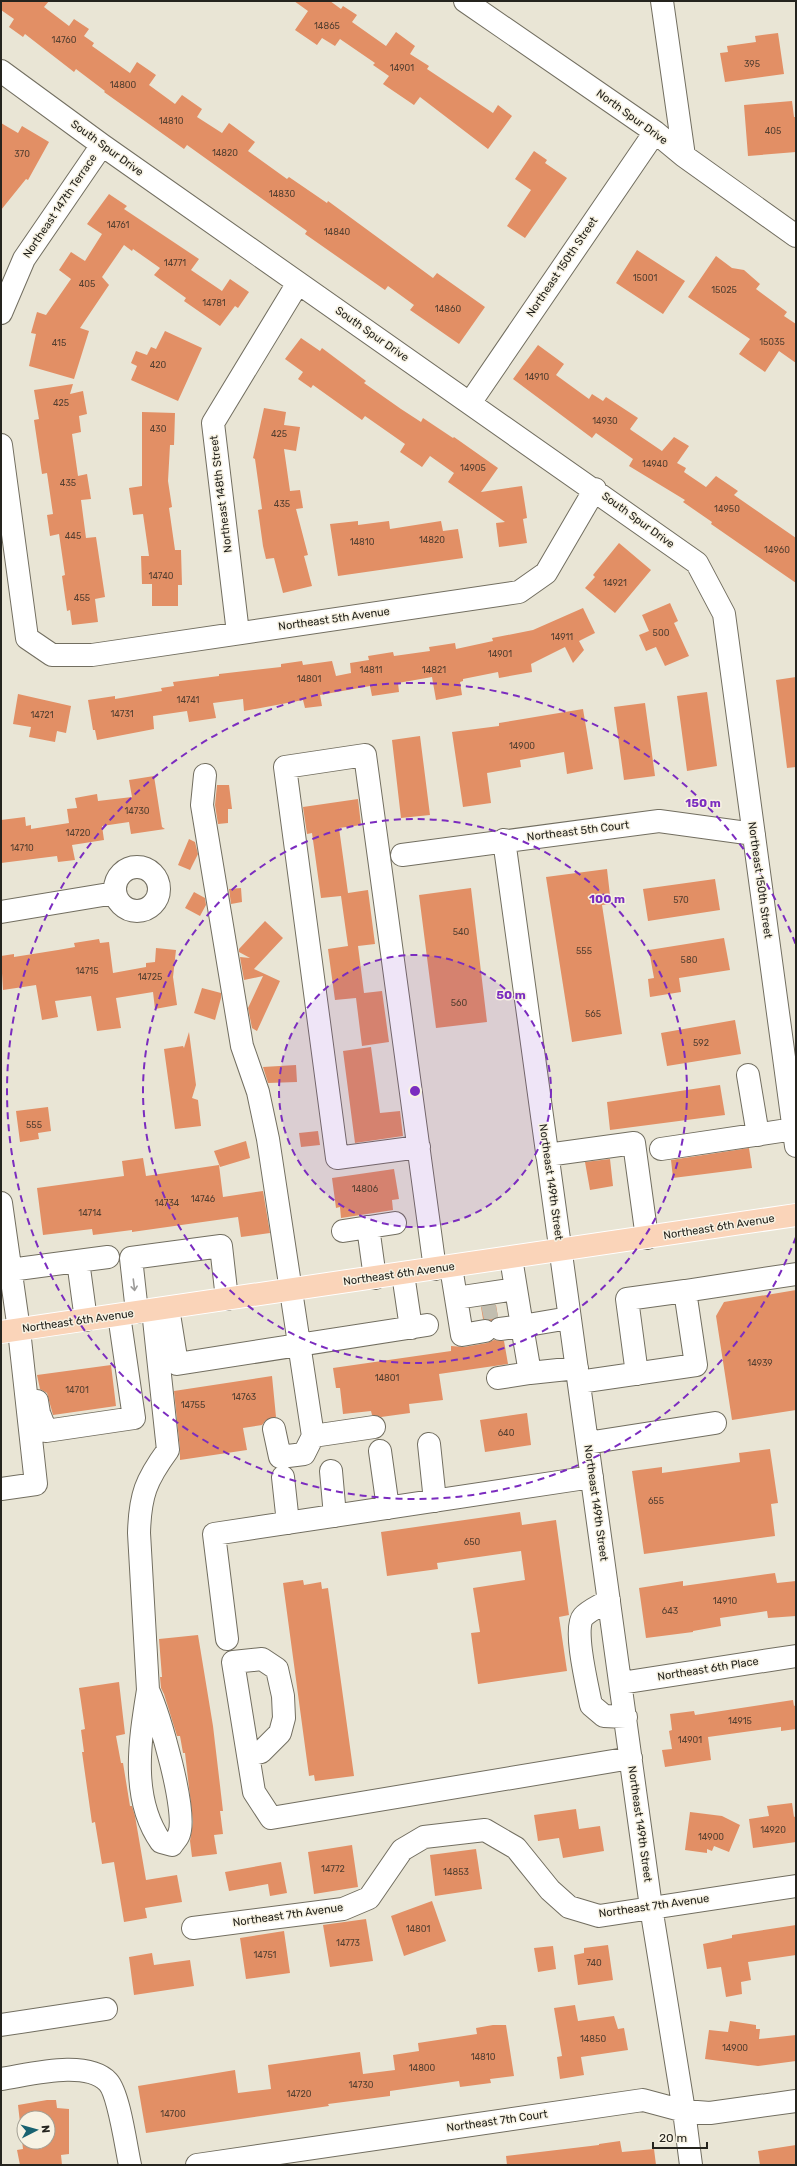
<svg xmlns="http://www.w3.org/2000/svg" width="797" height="2166" font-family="Rubik,sans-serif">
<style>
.building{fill:#e28f65;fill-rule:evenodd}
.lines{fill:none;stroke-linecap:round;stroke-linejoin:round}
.minor-tunnel{stroke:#c2beb0;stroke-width:22;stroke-dasharray:22 11;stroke-linecap:butt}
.minor-casing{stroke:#726e60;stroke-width:24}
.major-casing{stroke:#fff;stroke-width:24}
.minor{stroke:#fff;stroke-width:22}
.major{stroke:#fad4b9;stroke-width:22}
.oneway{stroke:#9d9c9a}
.ring{fill:none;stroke:#7b2cbf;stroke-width:2;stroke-dasharray:7 5}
.labels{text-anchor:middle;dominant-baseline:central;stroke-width:3;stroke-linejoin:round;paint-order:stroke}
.number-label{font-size:9px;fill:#543f30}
.street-label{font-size:11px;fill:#25241e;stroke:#f7f2e3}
.centre{fill:#7b2cbf;stroke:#f7f2e3;stroke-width:2}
.ring-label{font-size:12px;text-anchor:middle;font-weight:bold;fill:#7b2cbf;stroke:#f7f2e3;stroke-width:3;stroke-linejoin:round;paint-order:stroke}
</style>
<rect width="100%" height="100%" fill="#e9e5d5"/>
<!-- building -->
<path class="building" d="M1 1H49L44 7 69 26 74 19 89 29 84 36 94 43 92 46 130 73 137 62 156 75 149 85 175 104 182 95 202 109 197 117 222 133 229 123 255 142 248 151 287 179 289 177 327 203 328 201 433 278 437 273 485 307 459 344 410 310 414 305 388 286 385 290 305 234 307 231 187 145 184 149 104 92 105 91 76 69 74 72 25 34 23 37 9 27 14 19 1 10Z
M294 1H330L341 9 343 6 357 15 352 22 386 46 396 32 415 46 410 54 429 66 427 69 493 113 498 105 512 116 488 149 420 97 414 105 383 84 389 76 373 65 375 63 340 39 335 46 322 38 317 45 295 30 308 11Z
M778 33 784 74 725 82 720 53 728 52 727 46 756 42 755 36Z
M792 101 794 117H796V152L748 156 744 105Z
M1 123 18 133 22 126 49 142 28 180 26 179 1 210Z
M534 151 547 160 545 163 567 178 525 238 507 226 531 190 515 179Z
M109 194 127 206 124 209 199 259 191 270 222 291 230 279 249 292 238 308 235 306 220 326 184 301 186 298 154 275 160 268 133 249 132 251 124 245 102 277 109 285 80 328 89 331 74 379 29 366 36 334 31 333 37 312 46 315 71 279 59 270 71 252 85 261 102 234 87 224Z
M637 250 685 281 663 314 616 283Z
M716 256 732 268 744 270 760 284 756 289 787 312 784 316 796 324V363L779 351 765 372 739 354 750 339 688 297Z
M165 331 202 348 178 401 131 380 137 366 131 363 136 351 147 355 151 347 156 349Z
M301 338 320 351 322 348 366 381 364 383 401 409 421 422 423 418 453 438 454 437 498 468 481 492 522 486 527 518 523 519 527 543 499 547 496 523 505 522 448 482 454 473 430 456 422 467 400 452 405 444 365 416 362 420 313 385 311 388 298 379 303 372 285 359Z
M538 345 564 364 556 375 589 399 592 394 603 401 606 397 638 418 630 429 631 430 662 451 674 437 689 446 677 463 686 468 684 472 706 487 716 476 738 491 734 495 796 538V583L711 524 712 522 683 502 685 500 629 466 633 459 596 433 592 438 513 379Z
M73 384 70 394 83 391 87 414 79 416 81 432 72 434 78 476 87 474 91 499 81 500 86 538 96 537 105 597 95 599 98 622 72 625 70 610 67 611 62 576 65 575 59 534 50 536 47 515 53 514 47 473 42 474 34 420 39 419 34 390Z
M264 408 286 412 284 425 300 427 296 451 284 449 290 491 300 490 303 508 296 509 308 555 304 556 312 586 283 593 274 558 266 559 263 546 258 510 262 509 255 459 253 458Z
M142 412 175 413 174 445H170L168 481 172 507 169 508 175 550H181L182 585H178V606H152V584H142L141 556H149L143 514 133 515 129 488 142 486Z
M358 521V525L389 521 390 529 441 521 443 531 458 529 463 558 338 576 330 524Z
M619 543 651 570 615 613 585 588 595 577 593 575Z
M670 603 678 621 674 623 689 656 665 666 656 647 646 651 639 635 649 631 642 615Z
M583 608 595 633 579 641 584 650 573 663 565 647 531 664 532 672 499 678 498 672 463 679V681L460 682 462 695 436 700 432 677 398 683 399 692 372 696 370 686 320 695 322 706 305 708 303 700 244 711 243 699 213 703 216 718 189 722 187 711 153 716 154 729 97 740 95 730H93L88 700 115 696V699L162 691 161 688 174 686 173 682 219 676V674L281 667V664L302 661 303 665 332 661 336 676 351 673 350 663 369 660 368 656 393 652 394 656 430 651 429 647 455 643 456 649 493 641 492 638 533 630Z
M796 677V767L787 768 776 680Z
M707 692 717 766 687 771 677 696Z
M18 694 71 706 66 733 57 731 55 742 29 737 31 727 13 724Z
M645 703 655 776 624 780 614 707Z
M583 709 593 769 567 774 564 752 520 760 521 767 487 773 491 803 463 807 452 732 499 726V723Z
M420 736 430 815 401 818 392 740Z
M154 776 162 827 165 829 131 834 129 822 102 826 104 840 72 845 75 860 58 862 57 856 1 863V820L25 817 26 826 31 825V829L69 823 67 809 77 808 75 798 97 794 98 801 132 797 129 780Z
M217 785H229L232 809H228V823L218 824 215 805Z
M358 799 361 825 339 828 348 893 368 890 375 944 358 946 364 993 382 991 389 1042 362 1046 356 998 335 1000 328 949 348 946 341 896 321 898 312 833 307 834 303 807Z
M189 839 195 842 198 854 190 870 178 865Z
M607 869 611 904 602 905 622 1034 572 1042 546 877Z
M715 879 720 910 648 921 643 889Z
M241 888 242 902 231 904 229 889Z
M471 888 487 1022 436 1028 419 895Z
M194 892 205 898 206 905 200 916 185 908Z
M265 921 283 938 254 969 280 981 257 1031 252 1028 248 1008 263 976 244 980 240 957 250 958 239 952V949Z
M724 938 730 970 679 978 681 992 650 997 648 979 654 978 649 950Z
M99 939 100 943 109 942 113 973 146 967V963L155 962 156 948 176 950 173 977 177 1005 155 1009 153 992 116 998 121 1028 97 1031 91 996 55 1001 58 1017 42 1020 36 985 3 990 1 956 14 954V957L58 950 75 947 74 943Z
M202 988 221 993V998L215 1020 194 1013Z
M735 1020 741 1054 667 1066 661 1033Z
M189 1032 196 1085 192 1098 198 1100 201 1126 175 1129 164 1049 183 1046 184 1048Z
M371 1047 380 1113 400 1111 403 1136 355 1143 343 1051Z
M296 1065 297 1082 268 1083 263 1067Z
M720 1085 725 1115 610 1130 607 1102Z
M48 1107 51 1131 38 1133 39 1139 20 1142 16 1111Z
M318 1131 320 1145 301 1147 299 1133Z
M246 1141 250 1158 220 1167 214 1151Z
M749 1148 752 1168 673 1178 671 1160Z
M143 1158 146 1176 219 1165 223 1197 263 1191 270 1233 241 1237 238 1217 132 1232V1230L93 1235 92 1229 43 1235 37 1188 124 1176 122 1161Z
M610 1159 613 1186 590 1190 585 1162Z
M394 1169 399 1199 392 1200 393 1210 341 1218 340 1207 336 1208 332 1178Z
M796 1290V1410L732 1420 716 1316 724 1302Z
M496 1305 498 1317 491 1321 483 1319 481 1307Z
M494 1340 504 1341 508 1364 439 1374 443 1400 409 1404 410 1413 381 1417 372 1415 371 1411 343 1414 340 1388H336L333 1368 451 1351V1346L464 1347 487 1343Z
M111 1365 116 1406 53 1415 47 1393 40 1389 37 1375Z
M272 1376 276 1417 266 1420 262 1425 243 1428 247 1450 180 1460V1449L174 1391Z
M527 1413 531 1445 485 1452 480 1420Z
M770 1449 778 1503 771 1504 775 1536 644 1554 632 1471 662 1467V1473L740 1462 739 1453Z
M520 1512 522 1525 556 1520 569 1615 559 1617 567 1671 478 1684 471 1633 480 1632 473 1588 525 1580 521 1551 437 1563 438 1569 387 1576 381 1532Z
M775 1573 777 1583 796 1581V1616L768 1618 767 1611 720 1618 721 1626 693 1631V1632L646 1638 639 1588 683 1581V1586Z
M303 1580 304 1585 321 1582 322 1589 328 1588 354 1776 315 1781 314 1775 309 1776 283 1583Z
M198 1635 213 1726 223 1811H220L223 1834 214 1835 217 1854 192 1857 190 1841 193 1822 185 1753H183L180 1736H177L164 1694 161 1688 160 1677H162L159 1639Z
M119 1682 125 1734 116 1736 121 1763H123L130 1806H132L135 1816 146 1880 177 1875 182 1902 145 1908 147 1918 124 1922 114 1862 102 1864 95 1822 92 1823 82 1752H84L81 1730 85 1729 79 1688Z
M793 1700 794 1706 796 1705V1729L781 1731V1727L708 1737 711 1760 665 1767 662 1750 672 1749 669 1731 672 1730 670 1714 694 1711 695 1715Z
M792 1803 794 1817 796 1816V1842L753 1848 749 1819 769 1816 767 1806Z
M576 1809 579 1829 600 1826 604 1851 563 1858 559 1838 538 1841 534 1815Z
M690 1812 722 1816 740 1825 729 1852 714 1846 712 1851 707 1849V1853L685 1850Z
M352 1845 358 1887 314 1894 308 1852Z
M476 1849 482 1889 435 1896 430 1855Z
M281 1862 287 1893 270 1896 268 1884 229 1891 225 1872Z
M432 1901 446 1941 404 1956 391 1916Z
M366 1919 373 1961 330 1967 323 1925Z
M796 1925V1955L748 1962 751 1980 741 1982 742 1994 726 1997 721 1967 707 1969 703 1944 732 1938V1935Z
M284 1931 290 1973 246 1979 240 1938Z
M608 1945 613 1980 578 1985 574 1955 584 1953V1948Z
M553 1946 556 1969 538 1972 534 1948Z
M152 1953 154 1965 190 1960 194 1986 134 1995 129 1957Z
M575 2005 578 2021 614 2016 618 2029 624 2028 628 2050 581 2057 584 2075 560 2079 557 2057 562 2056 554 2008Z
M730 2021 756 2025V2029H760L759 2039 796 2035V2061L758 2066 705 2059 709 2030 728 2032Z
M493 2025H506L514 2076 490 2079 491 2083 460 2087 459 2081 390 2091V2096L328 2104 329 2106 146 2133 138 2086 235 2070 238 2093 271 2089 268 2065 360 2052 363 2074 395 2070 393 2055 419 2051 418 2043 477 2034 476 2028Z
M47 2100H56L57 2108 69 2109V2154L61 2155 62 2165H20L17 2150 23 2149 18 2105ZM24 2118H48V2142H24Z
M620 2141 622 2152 654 2149 656 2165H507L506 2156 599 2145V2144Z
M796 2145V2165H760L758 2151Z"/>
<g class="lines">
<!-- minor-tunnel -->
<path class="minor-tunnel" d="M482 1310 496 1307"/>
<!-- minor casing -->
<g class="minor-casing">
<path id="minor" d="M465 1 655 132 684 156 796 236
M662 1 684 156
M1 71 102 145 697 563 724 614 796 1146
M1 313 24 259 102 145
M470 403 655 132
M1 445 27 638 52 655H92L519 592 546 573 595 489
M238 633 213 423 298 283
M205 775 202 805 242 1046 258 1092 268 1139 313 1436 374 1427
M504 840 651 1907 684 2111 691 2165
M402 855 659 821 754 834
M115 889a22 22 0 1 1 44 0a22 22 0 1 1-44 0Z
M1 912 115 893
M748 1075 758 1135
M419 1147 337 1158 285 767 365 755 435 1269
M661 1149 794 1129
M547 1155 634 1143 647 1238
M1 1203 19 1330 36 1484 1 1489
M368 1227 375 1278
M343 1231 395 1223
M78 1261 86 1320
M451 1267 462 1335 485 1331
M10 1270 108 1257
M403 1274 411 1328
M456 1298 516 1289
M168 1308 177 1364 427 1325
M137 1312 131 1258 221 1246 227 1299
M569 1318 522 1326 530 1373 577 1368
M500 1329 522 1326 511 1258
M637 1374 627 1299 685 1291
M498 1378 530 1373
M579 1382 696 1365 685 1291 796 1274
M37 1401 39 1413 46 1431 134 1418 119 1315
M274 1429 280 1457 304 1454 313 1436
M587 1443 715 1423
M429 1444 435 1501
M380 1451 388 1508
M331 1471 335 1516
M283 1477 288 1523
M609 1600C602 1605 589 1610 583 1617 573 1628 588 1689 591 1705L604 1716 626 1717
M227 1639 214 1534 592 1477
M621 1683 796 1656
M148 1690C140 1740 130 1798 161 1842L172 1845C174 1841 178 1838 179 1834 188 1812 159 1714 148 1690L139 1533C140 1495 146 1480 168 1450L153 1310
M248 1755 261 1752 280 1733 284 1718 283 1696 277 1669 262 1659 233 1662 254 1792 271 1818 631 1758
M193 1928 343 1909 369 1898 402 1850 424 1837 485 1830 516 1848 550 1890 569 1907 599 1916 796 1886
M1 2025 106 2009
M1 2079C29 2075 86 2059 108 2082 119 2094 126 2147 130 2165
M197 2165 643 2100 684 2111 710 2113 796 2101"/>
</g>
<!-- major casing -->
<g class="major-casing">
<path id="major" d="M1 1332 796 1215"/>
</g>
<!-- minor -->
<use href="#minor" class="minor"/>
<!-- major -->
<use href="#major" class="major"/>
</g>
<!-- one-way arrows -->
<defs><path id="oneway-shaft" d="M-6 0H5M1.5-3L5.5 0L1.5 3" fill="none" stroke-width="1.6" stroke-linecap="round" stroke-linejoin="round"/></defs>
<use class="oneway" href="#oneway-shaft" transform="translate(134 1285) rotate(83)"/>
<!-- distance rings -->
<circle cx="415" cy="1091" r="136" fill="#7b2cbf" fill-opacity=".12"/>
<g class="ring">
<circle cx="415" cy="1091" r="136"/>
<circle cx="415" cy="1091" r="272"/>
<path d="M796 1237A408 408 0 1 1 796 945"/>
</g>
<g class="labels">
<!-- number labels -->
<g class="number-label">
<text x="327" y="26">14865</text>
<text x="64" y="40">14760</text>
<text x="752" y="64">395</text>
<text x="402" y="68">14901</text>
<text x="123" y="85">14800</text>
<text x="171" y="121">14810</text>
<text x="773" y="131">405</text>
<text x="225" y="153">14820</text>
<text x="22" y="154">370</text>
<text x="282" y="194">14830</text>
<text x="118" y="225">14761</text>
<text x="337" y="232">14840</text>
<text x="175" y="263">14771</text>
<text x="645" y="278">15001</text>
<text x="87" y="284">405</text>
<text x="724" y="290">15025</text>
<text x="214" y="303">14781</text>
<text x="448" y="309">14860</text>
<text x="772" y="342">15035</text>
<text x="59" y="343">415</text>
<text x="158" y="365">420</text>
<text x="537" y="377">14910</text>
<text x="61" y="403">425</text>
<text x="605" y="421">14930</text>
<text x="158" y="429">430</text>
<text x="279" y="434">425</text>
<text x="655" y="464">14940</text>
<text x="473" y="468">14905</text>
<text x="68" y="483">435</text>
<text x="282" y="504">435</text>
<text x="727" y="509">14950</text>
<text x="73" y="536">445</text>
<text x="432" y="540">14820</text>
<text x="362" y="542">14810</text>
<text x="777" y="550">14960</text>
<text x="161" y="576">14740</text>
<text x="615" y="583">14921</text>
<text x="82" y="598">455</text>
<text x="661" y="633">500</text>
<text x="562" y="637">14911</text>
<text x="500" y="654">14901</text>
<text x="371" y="670">14811</text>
<text x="434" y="670">14821</text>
<text x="309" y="679">14801</text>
<text x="188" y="700">14741</text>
<text x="122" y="714">14731</text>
<text x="42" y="715">14721</text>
<text x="522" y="746">14900</text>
<text x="137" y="811">14730</text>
<text x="78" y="833">14720</text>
<text x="22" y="848">14710</text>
<text x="681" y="900">570</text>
<text x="461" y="932">540</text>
<text x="584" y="951">555</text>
<text x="689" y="960">580</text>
<text x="87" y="971">14715</text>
<text x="150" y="977">14725</text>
<text x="459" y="1003">560</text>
<text x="593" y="1014">565</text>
<text x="701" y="1043">592</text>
<text x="34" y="1125">555</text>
<text x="365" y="1189">14806</text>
<text x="203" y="1199">14746</text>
<text x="167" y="1203">14734</text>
<text x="90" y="1213">14714</text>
<text x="760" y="1363">14939</text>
<text x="387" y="1378">14801</text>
<text x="77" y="1390">14701</text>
<text x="244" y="1397">14763</text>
<text x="193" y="1405">14755</text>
<text x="506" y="1433">640</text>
<text x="656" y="1501">655</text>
<text x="472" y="1542">650</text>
<text x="725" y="1601">14910</text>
<text x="670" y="1611">643</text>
<text x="740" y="1721">14915</text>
<text x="690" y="1740">14901</text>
<text x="773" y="1830">14920</text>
<text x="711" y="1837">14900</text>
<text x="333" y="1869">14772</text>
<text x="456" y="1872">14853</text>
<text x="418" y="1929">14801</text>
<text x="348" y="1943">14773</text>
<text x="265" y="1955">14751</text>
<text x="594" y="1963">740</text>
<text x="593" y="2039">14850</text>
<text x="735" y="2048">14900</text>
<text x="483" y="2057">14810</text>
<text x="422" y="2068">14800</text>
<text x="361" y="2085">14730</text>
<text x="299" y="2094">14720</text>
<text x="173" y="2114">14700</text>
</g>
<!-- street labels -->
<g class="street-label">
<text transform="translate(632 117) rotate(36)">North Spur Drive</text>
<text transform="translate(107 148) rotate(36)">South Spur Drive</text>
<text transform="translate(60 206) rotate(-56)">Northeast 147th Terrace</text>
<text transform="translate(562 267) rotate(-56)">Northeast 150th Street</text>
<text transform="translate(372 334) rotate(35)">South Spur Drive</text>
<text transform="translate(221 494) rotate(-97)">Northeast 148th Street</text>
<text transform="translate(638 520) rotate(36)">South Spur Drive</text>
<text transform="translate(334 619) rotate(-8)">Northeast 5th Avenue</text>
<text transform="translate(578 831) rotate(-7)">Northeast 5th Court</text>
<text transform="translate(760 880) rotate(82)">Northeast 150th Street</text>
<text transform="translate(551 1182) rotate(82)">Northeast 149th Street</text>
<text transform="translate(719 1227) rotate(-9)">Northeast 6th Avenue</text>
<text transform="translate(399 1274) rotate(-8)">Northeast 6th Avenue</text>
<text transform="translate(78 1321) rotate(-8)">Northeast 6th Avenue</text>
<text transform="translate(596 1503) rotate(82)">Northeast 149th Street</text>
<text transform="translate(708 1669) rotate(-9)">Northeast 6th Place</text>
<text transform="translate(640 1824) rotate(82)">Northeast 149th Street</text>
<text transform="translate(654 1906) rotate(-8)">Northeast 7th Avenue</text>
<text transform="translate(288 1915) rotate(-8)">Northeast 7th Avenue</text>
<text transform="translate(497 2121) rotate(-8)">Northeast 7th Court</text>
</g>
</g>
<circle cx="415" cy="1091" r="6" class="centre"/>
<g class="ring-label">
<text x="703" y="807">150 m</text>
<text x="607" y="903">100 m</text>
<text x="511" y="999">50 m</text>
</g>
<!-- border -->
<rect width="797" height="2166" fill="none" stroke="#25241e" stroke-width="4"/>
<!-- north arrow -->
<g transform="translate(36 2130) rotate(84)"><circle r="19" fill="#f7f2e3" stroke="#a3a094"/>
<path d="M0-3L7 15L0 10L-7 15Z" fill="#196270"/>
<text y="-6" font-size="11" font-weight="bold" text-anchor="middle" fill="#25241e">N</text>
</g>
<!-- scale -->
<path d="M653 2142v6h54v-6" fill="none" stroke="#25241e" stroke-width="2"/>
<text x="659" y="2142" font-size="12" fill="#25241e" stroke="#f7f2e3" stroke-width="3" paint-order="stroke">20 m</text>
</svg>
